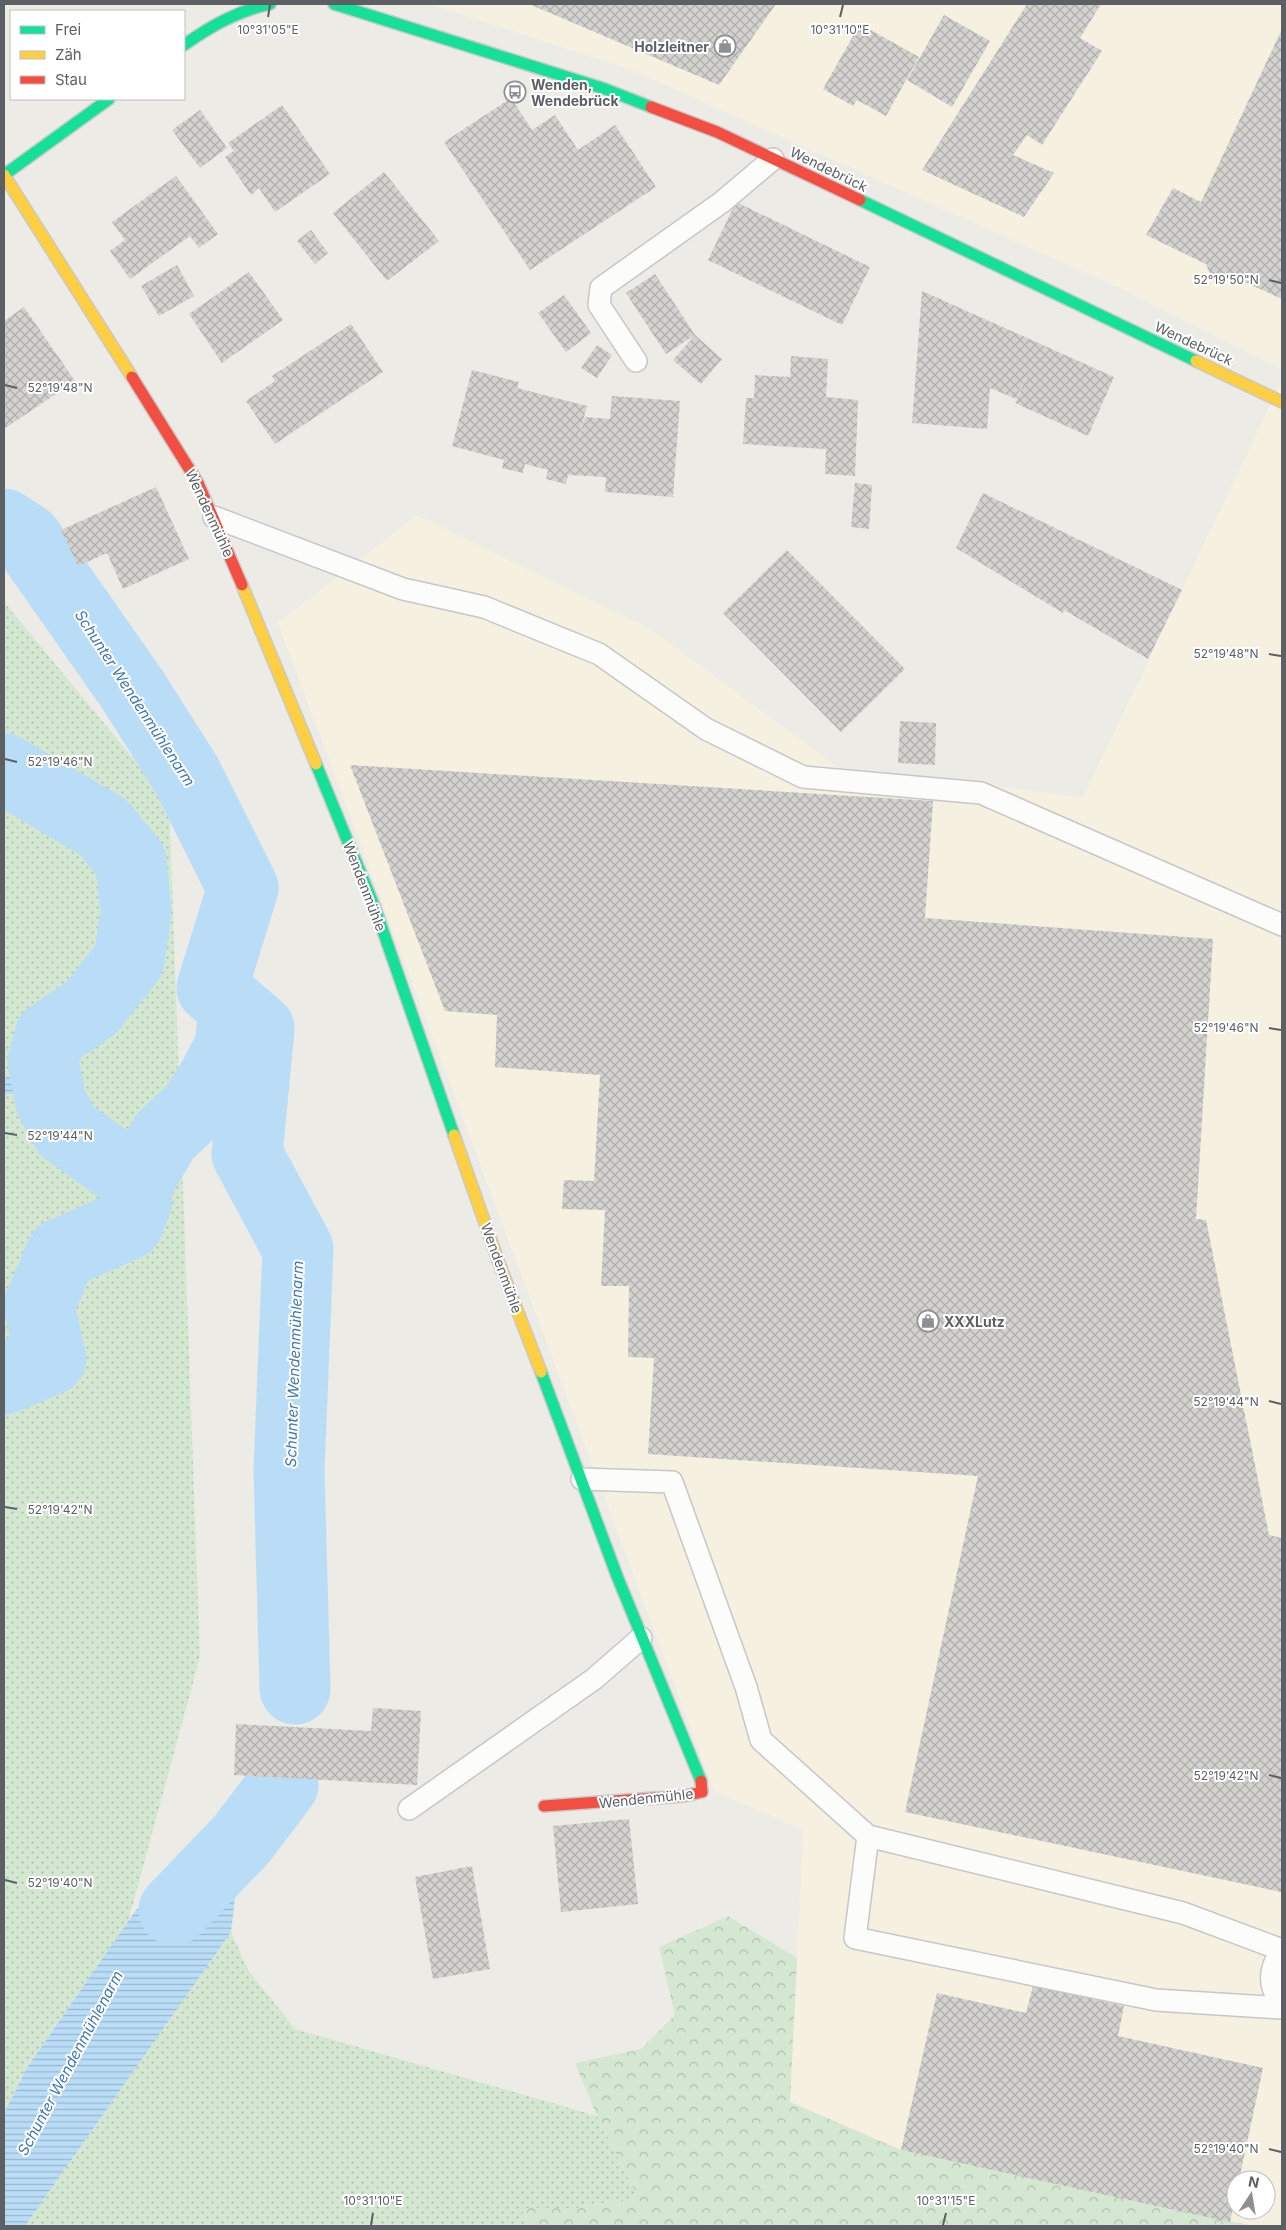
<svg xmlns="http://www.w3.org/2000/svg" width="1286" height="2230" font-family="Inter,sans-serif">
<style>
.commercial{fill:#f5f0df;fill-rule:evenodd}
.grass{fill:url(#grass-dots)}
.forest{fill:url(#forest-crowns)}
.water{fill:url(#water-rules)}
.lines{fill:none;stroke-linecap:round;stroke-linejoin:round}
.river{stroke:#baddf7;stroke-width:71}
.building{fill:url(#building-cross-hatch)}
.lane-casing{stroke:#c7c7c7;stroke-width:24}
.fast-casing{stroke:#c8c9c8;stroke-width:14}
.slow-casing{stroke:#c8c9c8;stroke-width:14}
.jam-casing{stroke:#c8c9c8;stroke-width:14}
.lane{stroke:#fcfcfb;stroke-width:21}
.fast{stroke:#16e098;stroke-width:11}
.slow{stroke:#ffcf43;stroke-width:11}
.jam{stroke:#f24e42;stroke-width:11}
.ticks{fill:none;stroke:#5c5f64;stroke-width:2}
.labels{text-anchor:middle;dominant-baseline:central;stroke-width:4;stroke-linejoin:round;paint-order:stroke}
.poi-label{font-size:14px;font-weight:bold;fill:#5c5f64;stroke:#fff;text-anchor:start}
.street-label{font-size:14px;fill:#5c5f64;stroke:#fff}
.water-label{font-size:15px;font-style:italic;fill:#4178b0;stroke:#fff}
.ticks-label{font-size:12px;text-anchor:middle;fill:#5c5f64;stroke:#fff;stroke-width:4;stroke-linejoin:round;paint-order:stroke}
</style>
<defs>
<pattern id="grass-dots" width="8" height="8" patternUnits="userSpaceOnUse" patternTransform="scale(1.25)"><rect width="8" height="8" fill="#d4e8d1"/><path d="M2 2h.1M6 6h.1" fill="none" stroke="#afbfad" stroke-width="1.8" stroke-linecap="round"/></pattern>
<pattern id="forest-crowns" width="20" height="18" patternUnits="userSpaceOnUse" patternTransform="scale(1.25)"><rect width="20" height="18" fill="#d4e8d1"/><path d="M2 6a3 3 0 1 1 6 0M12 15a3 3 0 1 1 6 0" fill="none" stroke="#afbfad"/></pattern>
<pattern id="water-rules" width="6" height="5" patternUnits="userSpaceOnUse" patternTransform="scale(1.25)"><rect width="6" height="5" fill="#baddf7"/><path d="M0 2.5h6" fill="none" stroke="#9ab6cc"/></pattern>
<pattern id="building-cross-hatch" width="8" height="8" patternUnits="userSpaceOnUse" patternTransform="scale(1.25)"><rect width="8" height="8" fill="#d3d2cf"/><path d="M0 0l8 8M0 8l8-8" fill="none" stroke="#aeaeac"/></pattern>
</defs>
<rect width="100%" height="100%" fill="#ecebe6"/>
<!-- commercial -->
<path class="commercial" d="M430 4H1282V369L1124 290 634 71Z
M1282 380V2226H1253L901 2150 790 2102 803 1830 714 1791 278 623 417 515 652 630 838 767 1083 797ZM1236 2180H1266V2210H1236Z"/>
<!-- grass -->
<path class="grass" d="M4 602 169 802 200 1657 128 1922 26 2068 4 2114Z
M231 1932 248 1970 295 2029 597 2116 638 2197 578 2208H521L530 2226H25Z"/>
<!-- forest -->
<path class="forest" d="M728 1916 797 1958 790 2102 901 2150 1253 2226H530L521 2208H578L638 2197 597 2116 575 2063 641 2049 675 2015 659 1947Z"/>
<!-- water -->
<path class="water" d="M46 1068V1085L4 1095V1078Z
M242 1839 231 1932 25 2226H4V2114L26 2069 136 1910Z"/>
<g class="lines">
<!-- river -->
<path class="river" d="M4 524 27 539 132 689 186 774 243 888 212 988 259 1029 247 1154 298 1249 289 1470 295 1689
M4 769 103 827 131 861 136 912 129 960 91 1008 50 1036 43 1062 51 1102 66 1130 131 1177 137 1200 128 1224 61 1254 39 1306 51 1359 4 1379
M134 1189 165 1136 195 1108 213 1079 230 1047 234 1007
M174 1910 242 1839 283 1785"/>
</g>
<!-- building -->
<path class="building" d="M529 4H776L719 85Z
M1027 4H1101L1080 38 1102 51 1042 145 1027 135 1013 155 1054 173 1024 217 922 170Z
M944 15 990 41 952 107 907 80Z
M860 24 919 57 886 116 857 100 853 106 823 89Z
M1282 29V299L1230 275 1213 281 1206 264 1146 235 1173 188 1201 202Z
M511 98 532 130 555 115 578 150 615 125 656 187 530 270 444 142Z
M282 105 330 174 275 212 259 188 251 195 225 157 234 151 228 143Z
M200 110 227 148 200 168 172 130Z
M384 172 439 241 387 281 333 213Z
M176 176 218 234 199 248 190 236 130 279 110 251 125 240 112 222Z
M736 202 870 267 842 325 708 260Z
M311 230 328 253 315 264 297 241Z
M177 265 194 296 159 316 141 286Z
M249 272 283 320 222 363 189 314Z
M655 274 695 335 666 354 626 293Z
M922 291 1114 377 1088 436 1015 403 1029 370 1016 399 990 388 987 429 912 423Z
M564 295 591 333 566 352 538 313Z
M24 307 75 381 4 429V321Z
M351 324 383 372 275 444 246 401 275 381 272 376Z
M695 335 722 359 701 384 673 360Z
M597 345 612 355 597 378 581 368Z
M791 356 828 359 826 397 858 400 855 476 825 474 826 449 743 444 746 398H754L755 375 790 377Z
M472 370 519 382 517 388 587 406 578 440 585 417 610 419 612 396 680 401 673 497 605 492 606 477 568 475 566 484 546 479 548 470 525 464 523 473 502 468 504 460 452 446Z
M855 483 872 485 869 529 851 527Z
M156 487 189 559 123 589 107 553 78 566 61 530Z
M983 493 1182 590 1148 659 1064 610 1063 613 956 548Z
M787 550 905 669 841 732 723 613Z
M900 721 936 723 935 765 898 763Z
M350 765 933 801 925 918 1213 939 1196 1219 1206 1220 1269 1535 1282 1538 1281 1892 905 1812 978 1476 648 1454 654 1358 628 1357 629 1286H601L605 1210 562 1209 564 1180 594 1181 600 1075 495 1067 497 1015 445 1011Z
M373 1708 421 1711 417 1785 234 1775 236 1724 371 1731Z
M629 1819 638 1904 561 1912 553 1826Z
M472 1866 490 1969 433 1979 415 1877Z
M1033 1986 1124 2006 1118 2036 1263 2068 1239 2180H1236V2193L1230 2222 901 2150 937 1993 1026 2013Z"/>
<g class="lines">
<!-- lane casing -->
<g class="lane-casing">
<path id="lane" d="M636 361 599 305 601 288 722 202 773 159
M214 517 403 589 484 607 599 654 706 729 803 777 981 793 1282 925
M582 1479 672 1482 746 1687 761 1740 868 1836 1183 1913 1282 1950
M409 1809 594 1679 641 1638
M868 1836 855 1938 1156 2000 1282 2008
M1282 1950C1269 1969 1267 1985 1282 2004"/>
</g>
<!-- fast casing -->
<g class="fast-casing">
<path id="fast" d="M334 4 605 89 651 107
M184 45C211 26 237 11 270 4
M4 175 109 99
M860 200 1196 361
M316 764 375 908 454 1135
M541 1372 617 1576 701 1781"/>
</g>
<!-- slow casing -->
<g class="slow-casing">
<path id="slow" d="M4 175 132 377
M1196 361 1282 402
M242 585 316 764
M454 1135 499 1263 541 1372"/>
</g>
<!-- jam casing -->
<g class="jam-casing">
<path id="jam" d="M651 107 717 132 860 200
M132 377 198 483 242 585
M544 1806 684 1796 702 1792 701 1781"/>
</g>
<!-- lane -->
<use href="#lane" class="lane"/>
<!-- fast -->
<use href="#fast" class="fast"/>
<!-- slow -->
<use href="#slow" class="slow"/>
<!-- jam -->
<use href="#jam" class="jam"/>
</g>
<!-- ticks -->
<path class="ticks" d="M268 17 270 5M840 17 843 5M1269 280 1281 283M5 385 17 388M1269 654 1281 656M5 759 17 762M1269 1028 1281 1030M5 1133 17 1135M1269 1401 1281 1404M5 1507 17 1509M1269 1775 1281 1778M5 1880 17 1883M1269 2149 1281 2152M371 2225 373 2213M943 2225 946 2213"/>
<!-- icons -->
<defs>
<g id="shop-ring" transform="scale(1.125)"><circle r="9.5" fill="#fff" stroke="#8e9092" stroke-width="1.5"/><path d="M-5-2.5h2.3a2.7 3.5 0 0 1 5.4 0H5L5.5 6h-11ZM-1.5-2.5h3a1.5 2.3 0 0 0-3 0Z" fill="#8e9092"/></g>
<g id="bus-ring" transform="scale(1.125)"><circle r="9.5" fill="#fff" stroke="#8e9092" stroke-width="1.5"/><path d="M-5-6H5V4H4V6H2V4H-2V6H-4V4H-5ZM-3.5-4V0h7V-4ZM-3.5 1.2v1.5H-2V1.2ZM2 1.2v1.5H3.5V1.2Z" fill="#8e9092"/></g>
</defs>
<g fill-rule="evenodd">
<use href="#shop-ring" x="725" y="46"/>
<use href="#bus-ring" x="515" y="92"/>
<use href="#shop-ring" x="928" y="1321"/>
</g>
<g class="labels">
<!-- poi labels -->
<g class="poi-label">
<text x="709" y="46" text-anchor="end">Holzleitner</text>
<text x="531" y="84">Wenden,<tspan x="531" dy="16">Wendebrück</tspan></text>
<text x="944" y="1321">XXXLutz</text>
</g>
<!-- street labels -->
<g class="street-label">
<text transform="translate(829 169) rotate(26)">Wendebrück</text>
<text transform="translate(1194 343) rotate(25)">Wendebrück</text>
<text transform="translate(210 513) rotate(65)">Wendenmühle</text>
<text transform="translate(365 886) rotate(69)">Wendenmühle</text>
<text transform="translate(502 1268) rotate(70)">Wendenmühle</text>
<text transform="translate(646 1798) rotate(-6)">Wendenmühle</text>
</g>
<!-- water labels -->
<g class="water-label">
<text transform="translate(135 698) rotate(57)">Schunter Wendenmühlenarm</text>
<text transform="translate(294 1364) rotate(-88)">Schunter Wendenmühlenarm</text>
<text transform="translate(70 2063) rotate(-62)">Schunter Wendenmühlenarm</text>
</g>
</g>
<g class="ticks-label">
<text x="268" y="34">10°31'05"E</text>
<text x="840" y="34">10°31'10"E</text>
<text x="1226" y="284">52°19'50"N</text>
<text x="60" y="392">52°19'48"N</text>
<text x="1226" y="658">52°19'48"N</text>
<text x="60" y="766">52°19'46"N</text>
<text x="1226" y="1032">52°19'46"N</text>
<text x="60" y="1140">52°19'44"N</text>
<text x="1226" y="1406">52°19'44"N</text>
<text x="60" y="1514">52°19'42"N</text>
<text x="1226" y="1780">52°19'42"N</text>
<text x="60" y="1887">52°19'40"N</text>
<text x="1226" y="2153">52°19'40"N</text>
<text x="373" y="2205">10°31'10"E</text>
<text x="946" y="2205">10°31'15"E</text>
</g>
<!-- border -->
<rect width="1286" height="2230" fill="none" stroke="#5c5f64" stroke-width="10"/>
<!-- legend -->
<rect x="10" y="10" width="175" height="90" fill="#ffffff" stroke="#bebfc1"/>
<rect x="20" y="26" width="25" height="8" fill="#16e098" stroke="#bebfc1"/>
<text x="55" y="35" font-size="15" fill="#5c5f64">Frei</text>
<rect x="20" y="51" width="25" height="8" fill="#ffcf43" stroke="#bebfc1"/>
<text x="55" y="60" font-size="15" fill="#5c5f64">Zäh</text>
<rect x="20" y="76" width="25" height="8" fill="#f24e42" stroke="#bebfc1"/>
<text x="55" y="85" font-size="15" fill="#5c5f64">Stau</text>
<!-- north arrow -->
<g transform="translate(1251 2195) rotate(12)"><circle r="24" fill="#ffffff" stroke="#bebfc1"/>
<path d="M0-4L9 19L0 12L-9 19Z" fill="#8e9092"/>
<text y="-8" font-size="14" font-weight="bold" text-anchor="middle" fill="#5c5f64">N</text>
</g>
</svg>
